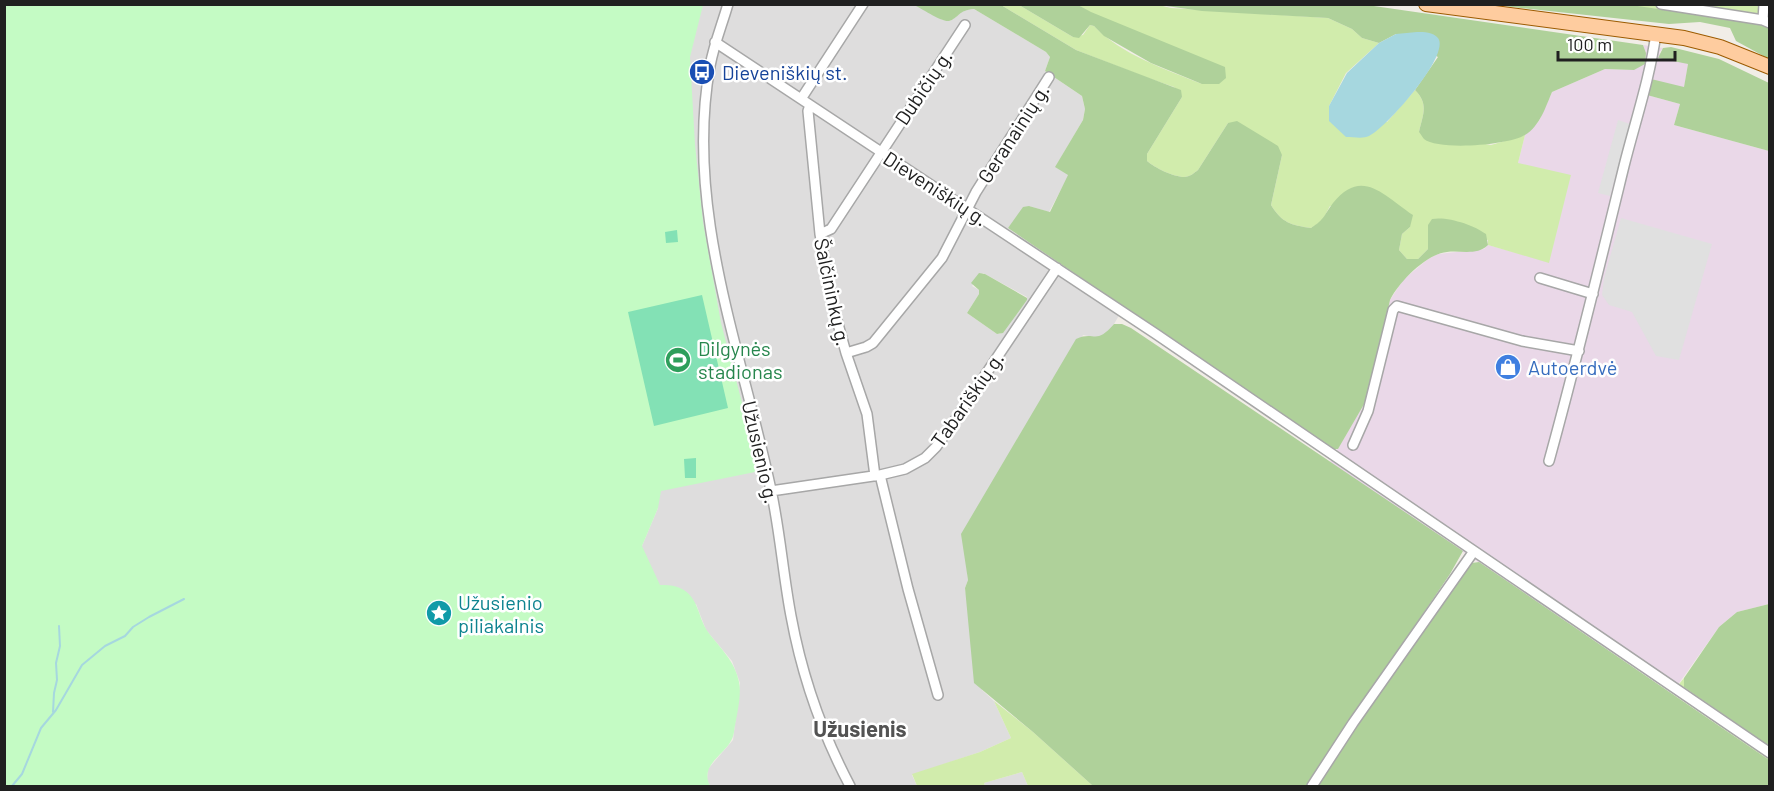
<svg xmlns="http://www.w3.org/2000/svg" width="1774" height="791" font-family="Barlow,sans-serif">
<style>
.residential{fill:#dedddd;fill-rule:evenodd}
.industrial{fill:#ead8e8}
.grass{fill:#d1ecac}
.forest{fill:#afd19a}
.park{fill:#c4fbc4}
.pitch{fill:#83e1b5}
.parking{fill:#e0e0e0}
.water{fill:#a6d7df}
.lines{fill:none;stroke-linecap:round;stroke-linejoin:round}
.stream{stroke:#a6d7df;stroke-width:2}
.minor-casing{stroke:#a7a7a7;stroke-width:12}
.primary-casing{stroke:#9c5b00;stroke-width:16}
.minor{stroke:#fff;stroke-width:9}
.primary{stroke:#fecc9f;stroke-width:14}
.labels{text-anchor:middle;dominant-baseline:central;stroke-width:5;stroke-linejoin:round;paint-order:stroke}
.transit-label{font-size:20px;fill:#164399;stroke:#fff;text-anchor:start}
.street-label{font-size:20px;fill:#202020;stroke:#fff}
.leisure-label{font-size:20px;fill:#27864d;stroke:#fff;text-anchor:start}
.shop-label{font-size:20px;fill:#366cbe;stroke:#fff;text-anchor:start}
.culture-label{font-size:20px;fill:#0d838f;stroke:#fff;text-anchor:start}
.quarter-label{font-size:22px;font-weight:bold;fill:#535353;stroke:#fff}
</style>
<rect width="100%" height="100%" fill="#f1ede7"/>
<!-- residential -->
<path class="residential" d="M914 4 943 20 950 21 964 10 974 9 1046 52 1050 57 1045 71 1082 96 1085 109 1083 120 1056 166 1069 175 1049 212 1029 206 1008 228 1124 307 1114 324 1106 333 1099 338 1083 335 966 561 968 580 965 588 982 690 994 701 1011 738 980 752 912 775 917 786H710L707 780 708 769 733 740 740 683 732 661 706 630 696 604 637 594 642 546 658 508 511 5ZM983 273 1027 297V300L1000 334H997L967 313 979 294V290L972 286Z
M1022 772 1028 786H985L984 783Z"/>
<!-- industrial -->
<path class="industrial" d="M1643 45 1663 48 1659 53 1688 64 1684 88 1647 95 1680 104 1674 125 1769 151V604L1737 612 1719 627 1672 693 1330 462 1370 394 1390 300 1403 280 1428 259 1438 254 1484 249 1488 245 1549 262 1518 163 1525 135 1539 121 1552 92 1605 69 1634 70 1646 53Z"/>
<!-- grass -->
<path class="grass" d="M1001 5H1019L1073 37 1083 35 1090 25 1094 26C1122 55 1165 69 1202 84L1078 5H1159L1171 8 1328 18 1352 29 1362 38 1379 43 1346 73 1329 106 1387 122 1415 90C1429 104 1423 114 1419 132L1491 145 1525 135 1518 163 1571 175 1549 263 1488 245V240L1428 225V249L1418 259H1407L1399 250 1402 234 1410 227 1330 206 1322 221 1311 228C1291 225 1282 223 1271 205L1282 155 1228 123 1198 170C1194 173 1190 177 1184 177 1174 177 1155 168 1147 161V154L1182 97 1174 87 1145 77 1076 50Z
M1624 5H1769V28L1749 21Z
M1684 678 1685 687 1769 746V760L1672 693Z
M994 701 1033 732 1093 786H1028L1022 772 984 783 985 786H917L912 774 980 752 1011 738Z"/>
<!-- forest -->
<path class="forest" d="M1360 4 1643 45 1646 53 1645 64 1634 70 1605 69 1552 92C1546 106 1540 126 1525 135 1509 145 1439 151 1424 139 1422 137 1421 134 1419 132 1423 114 1429 104 1415 90L1438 57 1396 34 1379 43 1362 38 1352 29 1328 18 1202 11 1159 5Z
M1624 4 1761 24 1769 28V59L1736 41 1730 28 1700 22 1669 24 1495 5Z
M914 5H1001L1076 50 1181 90 1182 97 1147 154V161C1155 168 1174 177 1184 177 1190 177 1194 173 1198 170L1228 123 1237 121 1278 146 1282 155 1271 205C1282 223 1291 225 1311 228 1325 219 1324 215 1333 203 1362 167 1383 195 1413 215L1410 227 1402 234 1399 250 1407 259H1418L1428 249V225L1432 219C1447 216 1474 225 1486 234L1488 245C1477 256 1460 250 1447 252 1426 254 1399 282 1390 300L1370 394 1338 449H1332L1008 228 1023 207 1029 206 1050 212 1068 175 1055 167 1083 120 1085 109 1082 96 1045 71 1050 57 1046 52 974 9C958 10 959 18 949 21 941 22 921 8 914 5Z
M1019 5H1078L1091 12 1225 67 1226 78 1219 84H1202L1151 63 1104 36 1094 26 1090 25 1079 38 1073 37Z
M1671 47 1719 59 1769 83V151L1674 125 1680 104 1647 95 1651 79 1684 87 1688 64 1658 58 1663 48Z
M979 273 985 274 1027 298V300L1003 333 997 334 967 313 979 294V290L971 283Z
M1114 324H1122L1131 328 1463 551 1450 574 1306 786H1093L1033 732 974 683 965 588 968 580 961 534 1076 339C1095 330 1095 346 1114 324Z
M1479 562 1769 760V786H1316L1467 567 1472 563Z
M1769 604H1770L1769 746 1684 687V678L1719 627 1737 612Z"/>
<!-- park -->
<path class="park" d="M5 5H703L690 57 695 145 703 222 721 323 760 471 661 491 658 508 642 546 660 585C667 585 675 585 682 589 699 598 698 618 708 632 720 648 735 661 739 682 742 697 736 717 734 732 731 754 698 762 710 786H5Z"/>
<!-- pitch -->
<path class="pitch" d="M677 230 678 242 666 243 665 232Z
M702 295 728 408 654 426 628 312Z
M696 458V478H685L684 459Z"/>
<!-- parking -->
<path class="parking" d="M1618 120 1630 124 1610 196 1598 193Z
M1621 218 1712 244 1679 360 1656 356 1632 312 1609 305 1602 295 1604 278Z"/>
<!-- water -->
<path class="water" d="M1417 32C1424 32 1433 32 1438 38 1451 55 1386 128 1369 136 1363 139 1354 137 1346 137L1329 121V106L1347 73 1379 43 1396 34Z"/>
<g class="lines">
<!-- stream -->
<path class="stream" d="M53 712 54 693 57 680 56 663 60 646 59 626
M12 786 22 774 41 728 56 710 82 665 105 646 125 636 133 627 149 617 184 599"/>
<!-- minor casing -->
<g class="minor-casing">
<path id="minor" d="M728 4C722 25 714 44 710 66 684 209 742 352 771 490 780 531 783 574 791 616 802 676 822 733 850 786
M1661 4 1763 20 1770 23
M1763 20 1764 4
M715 42 1156 334 1770 753
M801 99 863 4
M810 105 808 111 820 234 832 302 846 353 867 414 875 476
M820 234 831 229 965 25
M1540 278 1593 294
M846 353 866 347 873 343 942 258 976 192 1049 77
M1353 445 1368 411 1393 310 1397 306 1522 341 1579 351
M1549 461C1576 363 1600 264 1624 166 1635 122 1650 78 1656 33
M880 475 908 589 938 695
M771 491 880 475 905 469 925 458 936 447 949 429 1057 268
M1312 786 1353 723 1474 551"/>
</g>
<!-- primary casing -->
<g class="primary-casing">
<path id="primary" d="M1426 4 1684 38 1720 47 1770 67"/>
</g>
<!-- minor -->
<use href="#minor" class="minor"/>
<!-- primary -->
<use href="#primary" class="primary"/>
</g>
<!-- icons -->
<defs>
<g id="bus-disc" transform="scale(1.35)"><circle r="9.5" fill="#1a4fb4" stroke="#fff"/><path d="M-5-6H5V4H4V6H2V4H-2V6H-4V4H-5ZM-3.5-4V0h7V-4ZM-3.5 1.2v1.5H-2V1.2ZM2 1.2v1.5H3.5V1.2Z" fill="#fff"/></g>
<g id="stadium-disc" transform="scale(1.35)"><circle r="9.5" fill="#2e9e5b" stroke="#fff"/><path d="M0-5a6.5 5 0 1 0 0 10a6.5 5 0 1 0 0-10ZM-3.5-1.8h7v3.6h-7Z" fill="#fff"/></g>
<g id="shop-disc" transform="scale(1.35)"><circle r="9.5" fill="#3f7fe0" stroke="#fff"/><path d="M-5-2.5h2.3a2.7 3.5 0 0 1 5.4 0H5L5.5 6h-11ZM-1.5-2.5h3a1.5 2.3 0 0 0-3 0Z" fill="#fff"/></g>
<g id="sight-disc" transform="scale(1.35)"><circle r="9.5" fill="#0f9aa8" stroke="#fff"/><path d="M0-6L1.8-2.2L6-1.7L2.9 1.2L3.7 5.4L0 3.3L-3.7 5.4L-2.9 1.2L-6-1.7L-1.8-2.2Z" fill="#fff"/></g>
</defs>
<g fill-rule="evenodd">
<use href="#bus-disc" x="702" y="72"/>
<use href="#stadium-disc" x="678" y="360"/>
<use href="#shop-disc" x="1508" y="367"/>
<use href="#sight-disc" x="439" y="613"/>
</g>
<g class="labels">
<!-- transit labels -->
<g class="transit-label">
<text x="722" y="72">Dieveniškių st.</text>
</g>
<!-- street labels -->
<g class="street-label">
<text transform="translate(923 87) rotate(-56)">Dubičių g.</text>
<text transform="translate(1013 133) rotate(-57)">Geranainių g.</text>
<text transform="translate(936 188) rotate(33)">Dieveniškių g.</text>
<text transform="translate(833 292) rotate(78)">Šalčininkų g.</text>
<text transform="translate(967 399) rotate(-55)">Tabariškių g.</text>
<text transform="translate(761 452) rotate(77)">Užusienio g.</text>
</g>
<!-- leisure labels -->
<g class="leisure-label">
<text x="698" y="348">Dilgynės<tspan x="698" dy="23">stadionas</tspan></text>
</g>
<!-- shop labels -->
<g class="shop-label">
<text x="1528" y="367">Autoerdvė</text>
</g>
<!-- culture labels -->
<g class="culture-label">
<text x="458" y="602">Užusienio<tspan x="458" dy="23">piliakalnis</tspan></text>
</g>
<!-- quarter labels -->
<g class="quarter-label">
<text x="860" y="728">Užusienis</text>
</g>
</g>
<!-- border -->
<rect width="1774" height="791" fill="none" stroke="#202020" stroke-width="12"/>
<!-- scale -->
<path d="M1558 51v9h117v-9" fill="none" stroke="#202020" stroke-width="3"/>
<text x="1567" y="51" font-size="18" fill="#202020" stroke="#ffffff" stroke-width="4.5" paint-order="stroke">100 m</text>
</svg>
